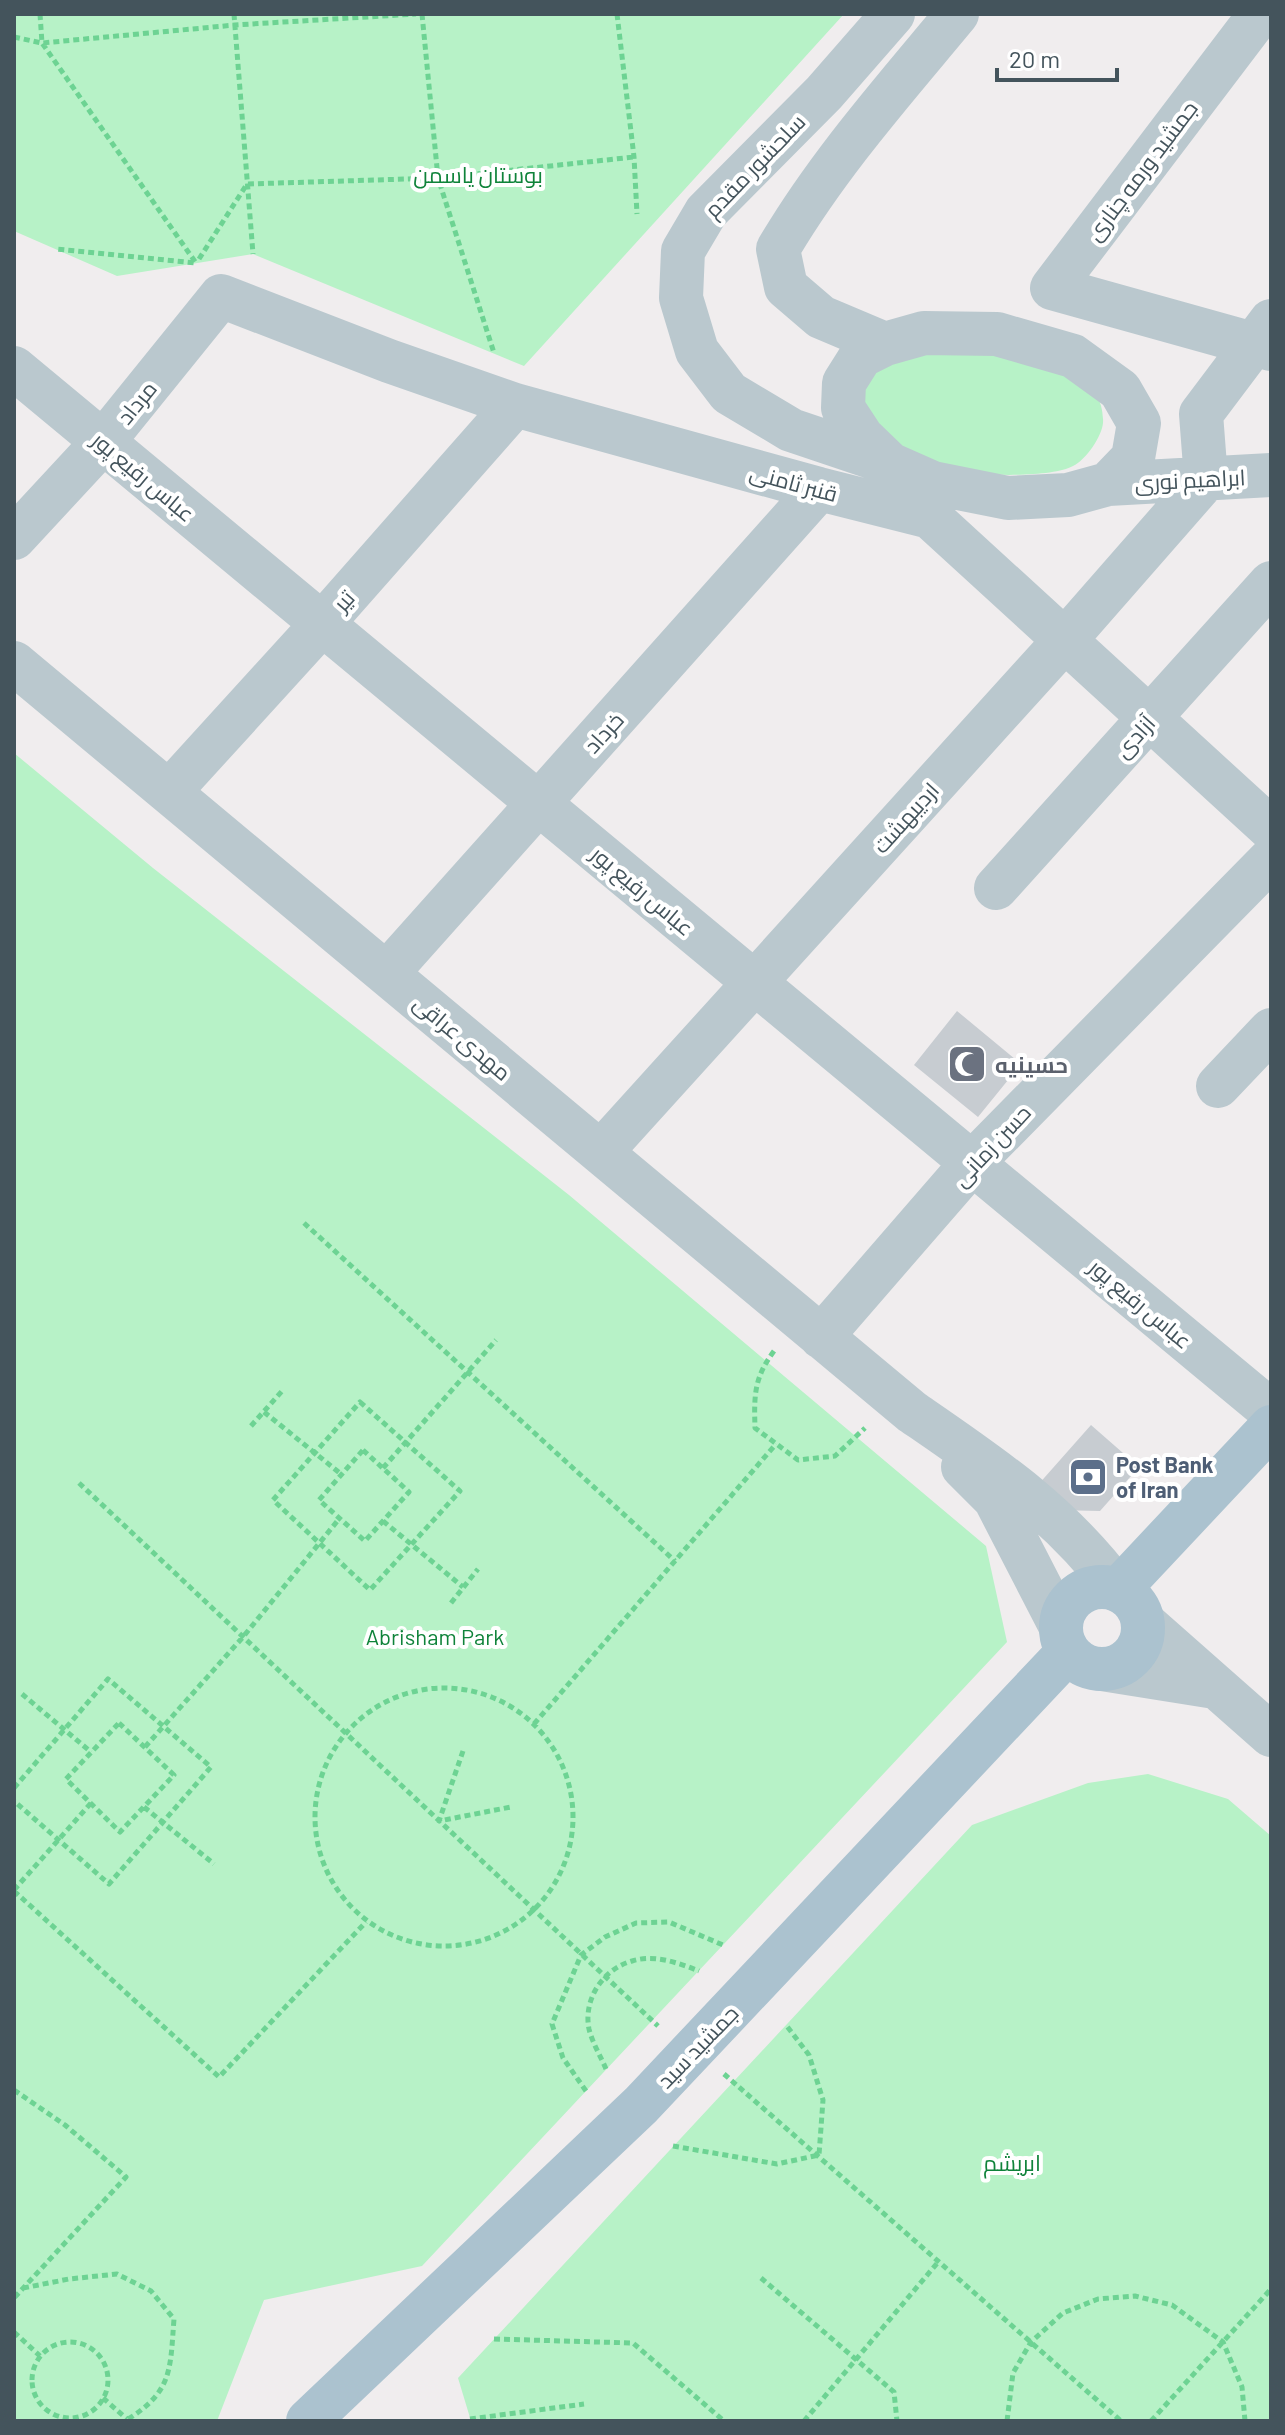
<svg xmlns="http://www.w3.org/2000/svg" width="1285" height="2435" font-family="Barlow,Cairo,sans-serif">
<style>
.green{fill:#b7f2c7}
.building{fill:#c7ccd1}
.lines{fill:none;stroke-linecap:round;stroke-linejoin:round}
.path{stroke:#6dd393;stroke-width:5;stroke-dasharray:6 4;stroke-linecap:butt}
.minor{stroke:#bac8ce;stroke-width:44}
.major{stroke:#abc2cf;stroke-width:44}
.labels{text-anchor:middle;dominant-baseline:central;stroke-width:8;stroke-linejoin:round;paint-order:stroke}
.street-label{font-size:22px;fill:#44545c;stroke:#fff}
.park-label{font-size:22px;fill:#0f833a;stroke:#fff}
.worship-label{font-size:22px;font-weight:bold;fill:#5b616d;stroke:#fff;text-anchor:start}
.service-label{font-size:22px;font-weight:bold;fill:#4e5e75;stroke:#fff;text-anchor:start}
</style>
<rect width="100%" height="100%" fill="#f0edee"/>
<!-- green -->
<path class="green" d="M14 14H844L524 366 253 254 117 276 14 231Z
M937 349C984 352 1107 352 1103 423 1102 436 1086 460 1073 466 1047 480 951 476 923 464 915 460 905 453 898 447 884 438 874 418 864 404L865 383 876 368Z
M14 753 153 868 569 1195 986 1546 1007 1642 422 2266 264 2300 217 2421H14Z
M1148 1774 1228 1799 1271 1836V2421H471L458 2378 972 1825 1088 1783Z"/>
<!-- building -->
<path class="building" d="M957 1011 1021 1064 978 1117 914 1065Z
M1091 1425 1139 1467 1100 1511 1055 1510 1037 1486Z"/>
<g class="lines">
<!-- path -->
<path class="path" d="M40 14 42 43 196 263 56 249
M234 14 253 254
M422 14 438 178 494 353
M617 14 634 157 637 214
M14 37 42 43 235 25 416 14
M199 259 247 184 438 178 634 157
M304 1223 675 1561
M774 1351C754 1378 754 1395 755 1428L798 1460 835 1456 865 1428
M360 1402 460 1491 370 1590 273 1500Z
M264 1412 341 1474
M251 1426 282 1391
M363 1450 409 1492 365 1541 319 1500Z
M383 1468 496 1340
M79 1483 658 2026
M383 1521 463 1587
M451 1603 478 1569
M315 1817a129 129 0 1 1 258 0a129 129 0 1 1-258 0Z
M22 1694 91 1752
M119 1723 174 1775 120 1832 66 1779Z
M534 1724 776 1444
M145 1747 243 1637 339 1519
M463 1751 439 1821 511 1807
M14 1788 108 1679 211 1767 109 1884 14 1801
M144 1807 214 1864
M14 1890 91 1803
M14 1891 219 2077 366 1922
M606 2069C601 2057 592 2042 589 2029 583 1999 603 1969 632 1961 654 1954 679 1963 699 1971
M724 2074 1121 2421
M14 2090 65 2125 126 2177 14 2298
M586 2091 563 2058 552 2024 581 1955 605 1937 636 1923 669 1922 723 1945
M673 2146 777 2164 819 2155 823 2100 809 2055 786 2025
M761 2278 894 2392 897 2421
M23 2288 69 2279 117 2274 151 2291 174 2319C170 2370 173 2392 125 2421
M14 2332 40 2356
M494 2339 633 2343 724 2421
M32 2380a38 38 0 1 1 76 0a38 38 0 1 1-76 0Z
M103 2398 127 2419
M470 2419 584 2404
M804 2421 939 2261
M1007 2421 1013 2373 1031 2342 1063 2313 1098 2299 1135 2296 1172 2305 1223 2342 1242 2387 1245 2421
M1151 2421 1271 2289"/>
<!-- minor -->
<path class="minor" d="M1260 14 1052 288 1271 349
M885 344 821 317 786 287 778 249C828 164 894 90 957 14
M14 368 1271 1411
M886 462 791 430 729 393 697 351 681 298 683 251 706 212 824 93 893 14
M1108 484 1133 458 1139 423 1120 390 1073 356 997 334 924 333 885 344 861 356 844 383 843 408 862 437 890 464 933 483 1008 498 1068 495 1108 484 1271 475
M14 538 103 442 221 296 389 361 515 405 819 489 930 517 1271 829
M14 663 912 1412C992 1467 1060 1512 1118 1590
M169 792 322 624 515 405
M996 888 1271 583
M387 973 819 489
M1218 1086 1271 1030
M601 1152 1065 640 1206 479 1201 414 1271 321
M821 1337 972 1163 1271 859
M963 1467 995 1499 1061 1627
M1143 1622 1271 1735
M1102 1669 1215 1687"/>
<!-- major -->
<path class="major" d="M1061 1628a41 41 0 1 1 82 0a41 41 0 1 1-82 0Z
M1118 1590 1271 1427
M308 2421 641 2105 1068 1652"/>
</g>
<!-- icons -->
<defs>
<g id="mosque-square" transform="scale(2)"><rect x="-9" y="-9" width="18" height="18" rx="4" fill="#6b7280" stroke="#fff"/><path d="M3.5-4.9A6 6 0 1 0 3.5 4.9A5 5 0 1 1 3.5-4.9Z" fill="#fff"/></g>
<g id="bank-square" transform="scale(2)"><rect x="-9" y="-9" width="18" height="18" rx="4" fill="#5c6f8a" stroke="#fff"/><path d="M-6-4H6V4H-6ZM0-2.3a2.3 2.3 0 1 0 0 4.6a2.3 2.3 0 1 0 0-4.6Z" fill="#fff"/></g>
</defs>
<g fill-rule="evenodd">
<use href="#mosque-square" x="967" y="1064"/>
<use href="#bank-square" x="1088" y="1477"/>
</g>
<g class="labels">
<!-- street labels -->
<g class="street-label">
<text transform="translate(754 165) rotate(-46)">سلحشور مقدم</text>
<text transform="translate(1141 170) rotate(-53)">جمشید ورمه چناری</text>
<text transform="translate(136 402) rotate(-51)">مرداد</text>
<text transform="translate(144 476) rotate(40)">عباس رفیع پور</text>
<text transform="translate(1190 479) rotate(-3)">ابراهیم نوری</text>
<text transform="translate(794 482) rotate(15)">قنبر ثامنی</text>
<text transform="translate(343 600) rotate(-49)">تیر</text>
<text transform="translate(603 732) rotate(-48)">خرداد</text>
<text transform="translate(1134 736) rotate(-48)">آزادی</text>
<text transform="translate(905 817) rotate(-48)">اردیبهشت</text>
<text transform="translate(643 890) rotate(40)">عباس رفیع پور</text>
<text transform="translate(463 1037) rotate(40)">مهدی عراقی</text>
<text transform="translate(991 1145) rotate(-47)">حسن زمانی</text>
<text transform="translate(1141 1303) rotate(40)">عباس رفیع پور</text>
<text transform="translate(697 2046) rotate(-46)">جمشید سید</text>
</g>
<!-- park labels -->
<g class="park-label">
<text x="478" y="174">بوستان یاسمن</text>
<text x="435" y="1636">Abrisham Park</text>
<text x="1012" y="2162">ابریشم</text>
</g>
<!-- worship labels -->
<g class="worship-label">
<text x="995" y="1064">حسینیه</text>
</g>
<!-- service labels -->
<g class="service-label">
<text x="1116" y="1464">Post Bank<tspan x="1116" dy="25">of Iran</tspan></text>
</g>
</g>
<!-- border -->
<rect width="1285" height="2435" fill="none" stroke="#44545c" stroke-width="32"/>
<!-- scale -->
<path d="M997 68v12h120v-12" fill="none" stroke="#44545c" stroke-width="4"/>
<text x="1009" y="68" font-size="24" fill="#44545c" stroke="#ffffff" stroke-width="6" paint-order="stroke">20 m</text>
</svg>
